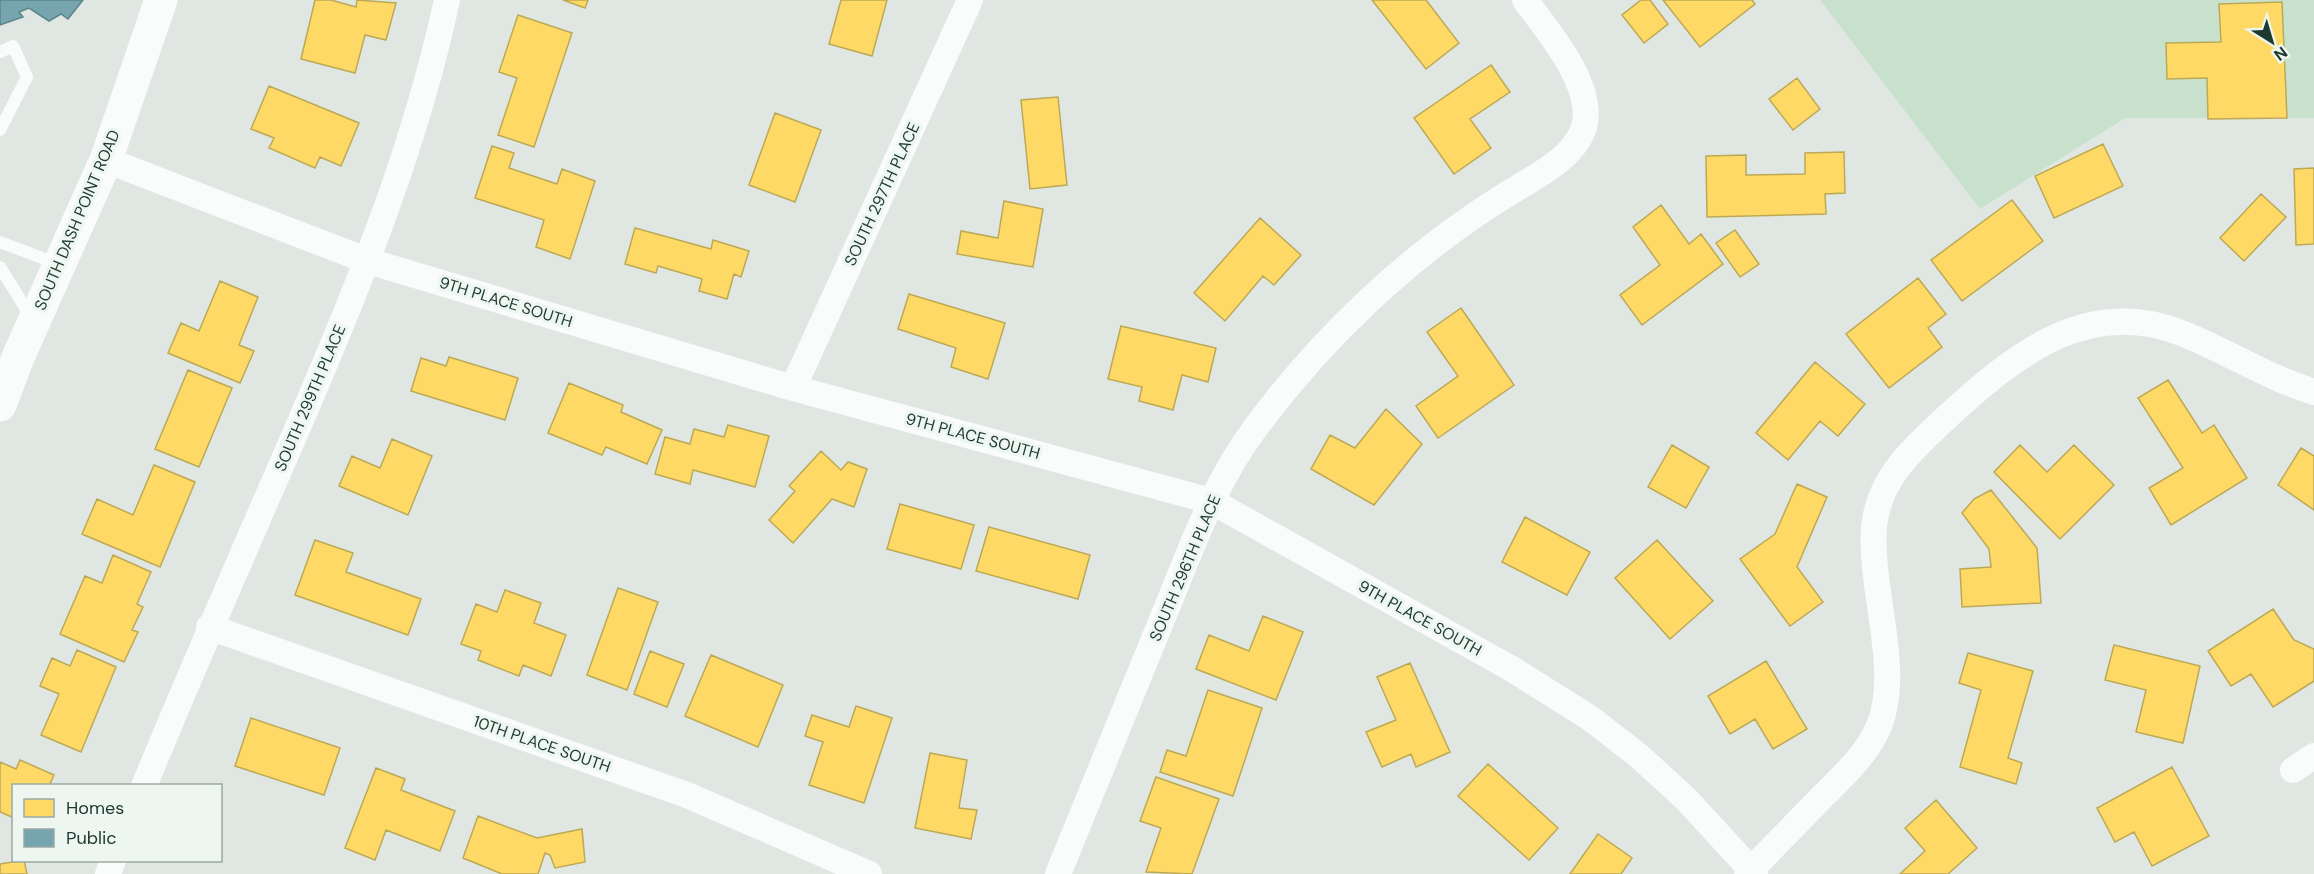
<svg xmlns="http://www.w3.org/2000/svg" width="2314" height="874" font-family="'DM Sans',sans-serif">
<style>
.green{fill:#c8e1cd}
.homes{fill:#ffd966;stroke:#bca956;stroke-width:1.5}
.public{fill:#76a5af;stroke:#5c8589;stroke-width:1.5}
.lines{fill:none;stroke-linecap:round;stroke-linejoin:round}
.service{stroke:#fafbfb;stroke-width:12}
.minor{stroke:#fafbfb;stroke-width:26}
.secondary{stroke:#fafbfb;stroke-width:33}
.labels{text-anchor:middle;dominant-baseline:central;stroke-width:6;stroke-linejoin:round;paint-order:stroke}
.street-label{font-size:16px;fill:#1e392f;stroke:#edf6f1}
</style>
<rect width="100%" height="100%" fill="#e0e7e3"/>
<!-- green -->
<path class="green" d="M1820 0H2314V118H2125L1980 209Z"/>
<!-- homes -->
<path class="homes" d="M315 0H331L356 7 357 0 396 3 386 40 365 35 355 73 301 59Z
M563 0H588L585 8Z
M841 0H887L872 56 829 44Z
M1372 0H1426L1459 43 1426 69Z
M1641 0H1650L1668 24 1644 43 1622 15Z
M1663 0H1752L1755 4 1700 47Z
M2282 2 2287 118 2208 119 2207 78 2167 79 2166 43 2221 42 2219 4Z
M518 15 572 33 534 147 498 135 517 78 499 72Z
M1491 65 1510 92 1470 119 1491 148 1454 174 1414 118Z
M1797 78 1820 109 1793 130 1769 99Z
M269 86 359 123 341 166 320 157 315 168 269 148 274 138 251 129Z
M1058 97 1067 185 1030 189 1021 100Z
M775 113 821 130 795 202 749 185Z
M2103 144 2123 186 2054 218 2035 176Z
M492 146 514 153 509 168 557 184 562 169 595 181 570 259 536 247 544 220 475 198Z
M1844 152 1845 193 1825 194 1826 214 1707 217 1706 156 1746 155V175L1805 174V153Z
M2314 168V244L2296 245 2294 169Z
M2261 194 2286 217 2244 261 2220 238Z
M2012 200 2043 241 1962 301 1931 260Z
M1004 201 1043 209 1033 267 957 254 961 231 998 238Z
M1661 205 1689 244 1701 234 1723 264 1642 325 1620 295 1660 265 1633 227Z
M1260 218 1301 255 1274 285 1263 276 1225 321 1194 293Z
M635 228 711 249 713 240 749 251 741 277 734 274 727 299 699 291 702 279 658 266 656 273 625 264Z
M1735 230 1759 264 1740 277 1716 243Z
M1918 278 1946 314 1928 328 1942 347 1889 388 1846 334Z
M220 281 258 297 239 345 254 351 240 383 168 353 181 323 199 331Z
M909 294 1005 323 988 379 951 367 956 348 898 329Z
M1461 308 1514 385 1438 438 1416 406 1458 376 1427 332Z
M1121 326 1216 348 1208 382 1182 375 1173 410 1139 401 1142 387 1108 379Z
M449 357 518 378 505 420 411 391 421 358 446 366Z
M1815 362 1865 404 1838 436 1820 421 1788 460 1756 433Z
M188 370 232 388 199 467 155 449Z
M2168 380 2202 433 2214 425 2247 478 2171 525 2149 488 2183 468 2138 398Z
M569 383 623 405 621 412 662 430 647 464 606 447 602 455 548 433Z
M1386 409 1422 444 1374 505 1311 469 1330 435 1355 448Z
M728 425 769 436 755 487 693 470 690 484 655 474 665 437 690 444 694 429 724 437Z
M392 439 432 456 408 515 339 486 352 456 380 468Z
M1672 445 1709 467 1686 508 1648 487Z
M2020 445 2047 472 2074 445 2114 485 2060 539 1994 472Z
M2301 448 2314 456V510L2278 485Z
M821 451 841 470 848 462 867 469 854 507 832 499 793 543 769 520 795 491 789 486Z
M154 465 195 482 160 567 82 534 97 499 133 515Z
M1797 484 1827 497 1797 567 1823 602 1790 626 1740 559 1775 534Z
M1991 490 2037 548 2041 603 1962 607 1960 569 1991 567 1989 549 1962 513 1974 499Z
M900 504 974 525 961 569 887 549Z
M1525 517 1590 552 1567 595 1502 562Z
M989 527 1090 555 1078 599 976 571Z
M315 540 353 553 346 572 421 599 408 635 295 595Z
M1657 540 1713 601 1670 639 1615 578Z
M113 555 151 572 137 604 143 607 132 630 138 632 124 662 60 634 85 576 102 583Z
M618 588 658 602 627 690 587 675Z
M505 590 541 603 534 623 566 635 551 676 523 665 519 676 478 660 481 651 461 644 476 604 497 612Z
M2273 609 2294 640 2314 649V681L2273 707 2251 674 2231 686 2208 651Z
M1263 616 1303 632 1276 700 1196 669 1209 635 1249 651Z
M2114 645 2200 666 2183 743 2136 732 2146 690 2105 680Z
M77 650 116 667 81 752 41 735 59 694 40 686 52 658 70 666Z
M650 651 684 664 667 707 634 694Z
M1968 653 2033 671 2008 758 2022 763 2016 784 1960 767 1981 690 1959 683Z
M711 655 783 685 758 747 685 716Z
M1766 661 1807 729 1773 749 1755 719 1730 734 1708 696Z
M1410 663 1450 752 1416 767 1411 754 1382 767 1366 732 1396 720 1377 677Z
M1208 690 1262 708 1233 796 1160 772 1167 750 1186 756Z
M856 706 892 718 864 803 809 785 823 742 805 736 812 715 849 727Z
M251 718 340 748 324 795 235 766Z
M930 753 967 760 959 808 977 810 971 839 915 828Z
M20 760 54 775 49 786H14V818L0 812V762L16 769Z
M1488 764 1558 828 1529 860 1458 796Z
M2172 767 2209 836 2152 866 2134 832 2115 842 2097 808Z
M376 768 405 779 401 790 455 811 440 851 386 830 375 860 345 848Z
M1156 777 1219 799 1192 874 1146 872 1161 828 1140 821Z
M1936 800 1977 848 1948 874H1900L1925 851 1905 828Z
M478 816 537 838 582 829 585 862 555 868 550 855 545 853 538 874H502L463 858Z
M1598 834 1632 858 1621 874H1570Z
M24 860 27 874H0V864Z"/>
<!-- public -->
<path class="public" d="M0 0H83L68 19 61 14 49 21 29 8 19 12 23 17 0 25Z"/>
<g class="lines">
<!-- service -->
<path class="service" d="M0 52 13 46 27 77 0 130
M0 242 58 264
M0 267 31 317"/>
<!-- minor -->
<path class="minor" d="M106 160 368 261 793 388 1211 501 1512 669 1590 718 1639 756 1686 799 1755 874
M793 388 970 0
M209 627 687 795 869 874
M2293 770 2314 756
M144 786C194 665 246 546 298 427 358 288 415 149 447 0
M108 874 113 860
M1058 874C1093 788 1128 703 1163 617 1190 552 1213 484 1256 427 1322 338 1407 257 1501 198 1528 180 1571 162 1583 130 1598 89 1548 31 1525 0
M1747 874C1771 849 1796 824 1820 799 1842 777 1867 755 1879 726 1902 671 1869 587 1874 527 1879 477 1913 449 1948 416 2016 354 2088 295 2184 334 2228 352 2269 378 2314 392"/>
<!-- secondary -->
<path class="secondary" d="M0 405 19 355 106 160 161 0"/>
</g>
<g class="labels">
<!-- street labels -->
<g class="street-label">
<text transform="translate(882 194) rotate(-65)">SOUTH 297TH PLACE</text>
<text transform="translate(77 220) rotate(-67)">SOUTH DASH POINT ROAD</text>
<text transform="translate(506 302) rotate(17)">9TH PLACE SOUTH</text>
<text transform="translate(310 398) rotate(-67)">SOUTH 299TH PLACE</text>
<text transform="translate(973 436) rotate(15)">9TH PLACE SOUTH</text>
<text transform="translate(1185 568) rotate(-67)">SOUTH 296TH PLACE</text>
<text transform="translate(1420 618) rotate(29)">9TH PLACE SOUTH</text>
<text transform="translate(542 744) rotate(19)">10TH PLACE SOUTH</text>
</g>
</g>
<!-- legend -->
<rect x="12" y="784" width="210" height="78" fill="#edf6f1" stroke="#9aaaa3" stroke-width="1.5"/>
<rect x="24" y="799" width="30" height="18" fill="#ffd966" stroke="#9aaaa3" stroke-width="1.5"/>
<text x="66" y="814" font-size="18" fill="#1e392f">Homes</text>
<rect x="24" y="829" width="30" height="18" fill="#76a5af" stroke="#9aaaa3" stroke-width="1.5"/>
<text x="66" y="844" font-size="18" fill="#1e392f">Public</text>
<!-- north arrow -->
<g transform="translate(2272 42) rotate(143)" stroke="#edf6f1" stroke-width="4.5" paint-order="stroke">
<path d="M0-4.5L10 22L0 15L-10 22Z" fill="#1e392f"/>
<text y="-9" font-size="16" font-weight="bold" text-anchor="middle" fill="#1e392f">N</text>
</g>
</svg>
